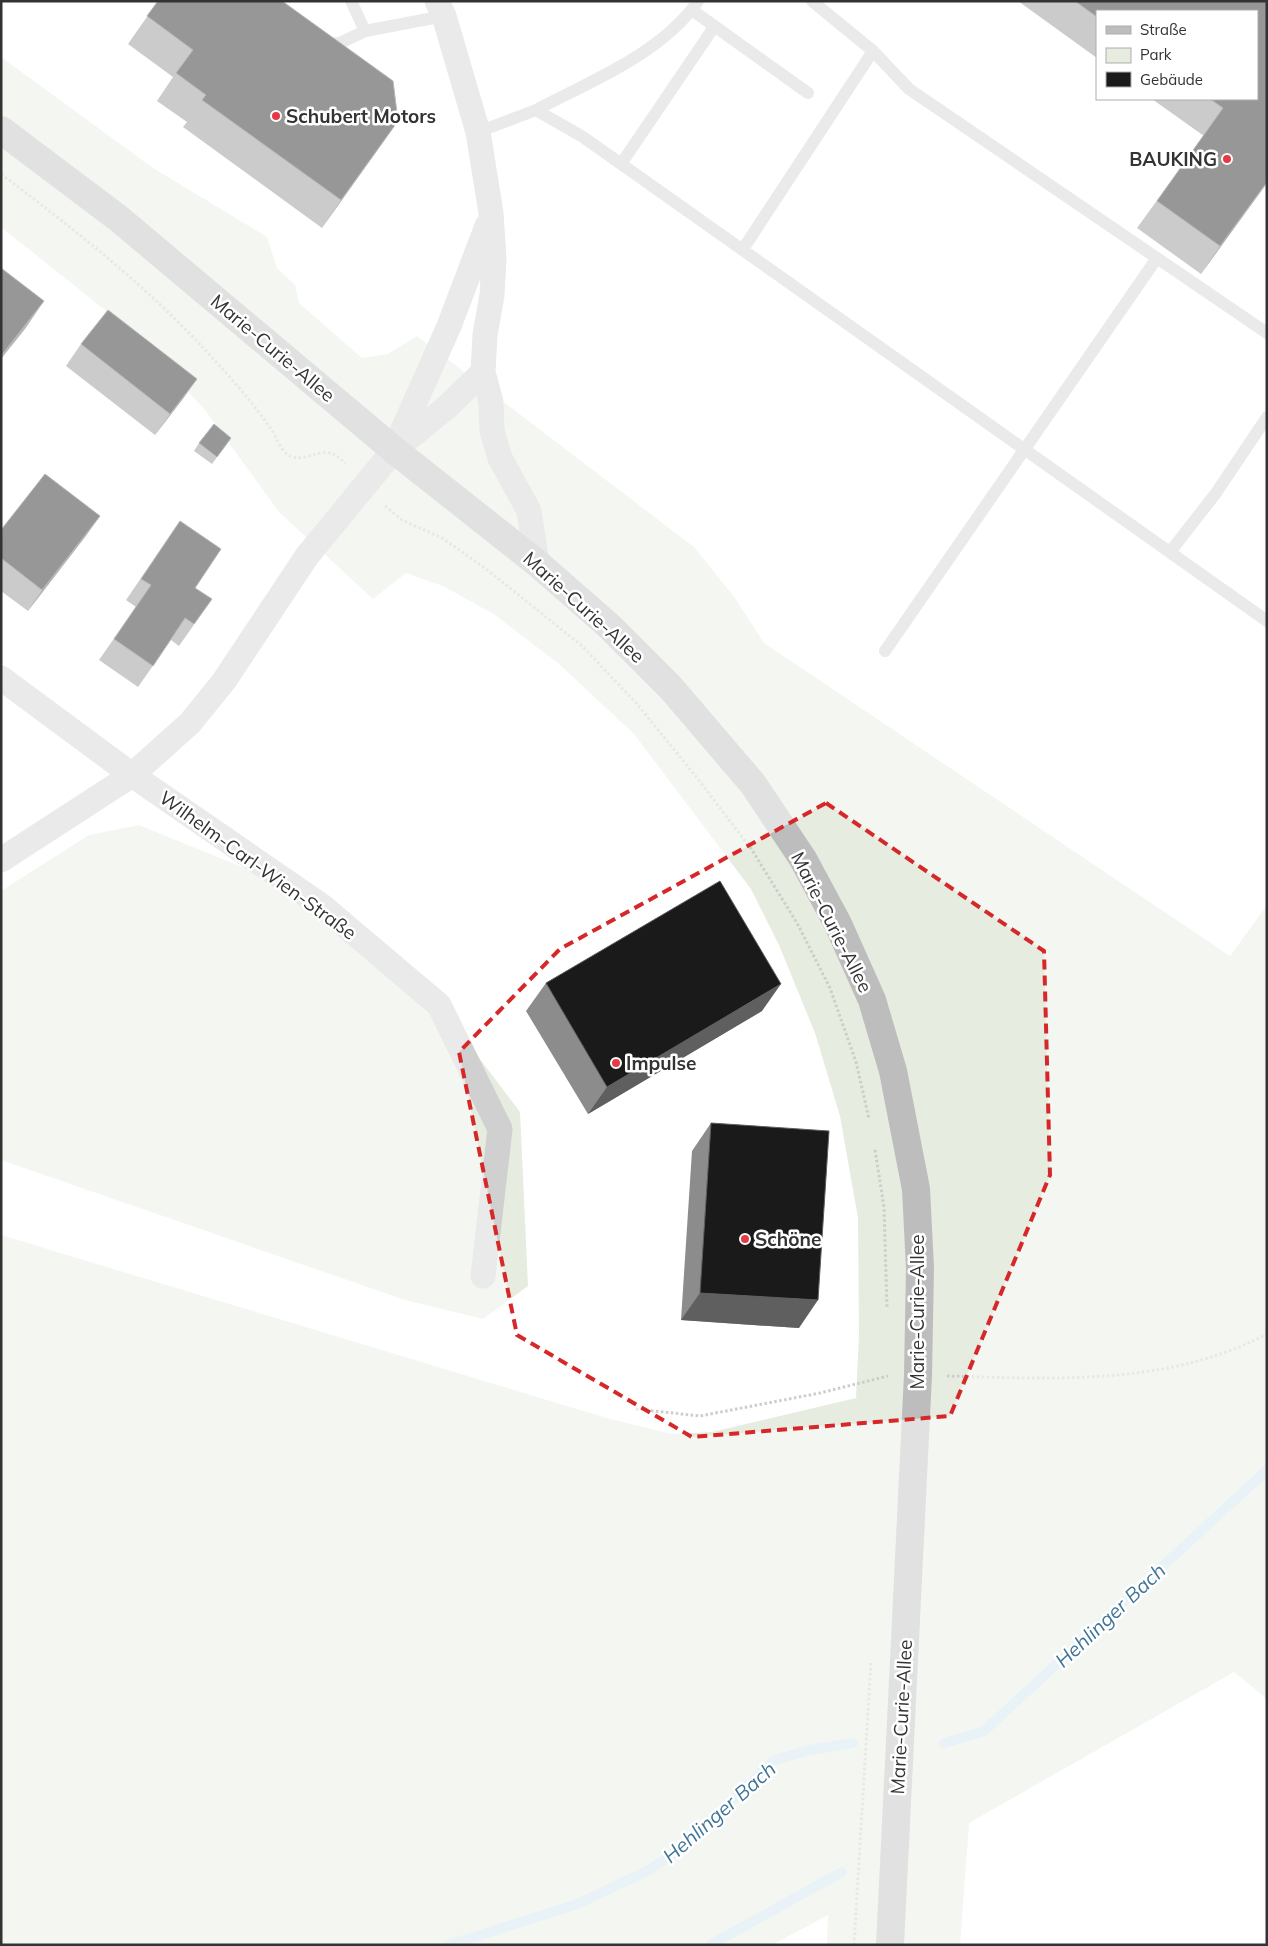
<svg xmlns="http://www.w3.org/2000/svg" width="1268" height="1946" font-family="Mulish,sans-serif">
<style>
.green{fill:#e6ecdf}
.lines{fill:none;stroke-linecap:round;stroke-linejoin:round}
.stream{stroke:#cfe2ee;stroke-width:10}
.path{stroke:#cdcdcd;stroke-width:3;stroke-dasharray:2.5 2.5;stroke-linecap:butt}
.service{stroke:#d0d0d0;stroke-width:12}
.minor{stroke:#d0d0d0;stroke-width:25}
.secondary{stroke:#bdbdbd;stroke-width:28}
.wall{fill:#8c8c8c}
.shaded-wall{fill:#5f5f5f}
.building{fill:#1a1a1a;stroke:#5f5f5f}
.marked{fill:none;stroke:#d62828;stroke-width:4;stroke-dasharray:10 6;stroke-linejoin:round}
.poi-dot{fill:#e63946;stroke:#fff;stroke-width:2}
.labels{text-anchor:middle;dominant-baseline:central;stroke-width:5;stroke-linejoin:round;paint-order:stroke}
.poi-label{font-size:19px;font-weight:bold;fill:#333;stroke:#fff;text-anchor:start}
.street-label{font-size:19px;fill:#333;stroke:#fff}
.water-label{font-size:20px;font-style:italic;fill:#3f7597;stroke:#fff}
</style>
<rect width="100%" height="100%" fill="#fff"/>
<!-- green -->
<path class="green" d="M1 57 153 168 267 237 277 268 295 285 299 303 362 358 388 354 417 336 694 547 735 598 764 643 1230 956 1267 905V1699L1234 1672 969 1823 960 1945H827L828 1915 772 1945H1V1235L610 1419 672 1434 712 1432 856 1398 859 1334 858 1218 840 1116 815 1033 779 945 751 889 634 734 559 664 495 615 443 586 406 573 373 599 279 512 205 410 130 330 1 227Z
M139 825 271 879 439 1005 520 1112 528 1286 483 1319 405 1300 1 1160V891L89 835Z"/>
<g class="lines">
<!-- stream -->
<path class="stream" d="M944 1743 984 1731 1267 1470
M448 1945 575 1905 647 1871 682 1848 775 1760 810 1750 853 1743
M710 1945 842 1872"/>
<!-- path -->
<path class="path" d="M1 174C70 226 135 277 195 339 221 367 249 397 271 429 276 436 280 449 287 454 306 468 325 437 345 464
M385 506 402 520 442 538 485 568 582 646 637 704 698 779 752 850 797 923 830 988 856 1062 869 1119
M875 1150 884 1207 887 1308
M947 1376C1054 1379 1168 1386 1267 1334
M636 1409 700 1416 820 1393 888 1376
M854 1945 871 1661"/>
<!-- service -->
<path class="service" d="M351 1 365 31
M812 1 873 51 909 89 1267 333
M692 10 808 93
M324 44 340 43 365 31 444 16
M536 110C591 81 661 54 698 1
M478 132 536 110 583 137 1267 621
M621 164 714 27
M743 249 873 51
M1170 552 1216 493 1267 417
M885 651 1157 258"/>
<!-- minor -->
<path class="minor" d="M437 1 444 16 478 132 491 213 494 258 492 295 485 335 483 372 491 402 492 431 500 458 529 511 537 563
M396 445 449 326 487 226
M1 678 132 775 322 906 439 1005 500 1129 483 1276
M1 860 132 775 190 723 224 681 307 556 394 450 447 407 483 372"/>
<!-- secondary -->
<path class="secondary" d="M1 130 118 218 394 450 537 563 609 626 671 688 753 784 803 859 838 924 872 1000 893 1071 916 1189 920 1268 918 1375 890 1945"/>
</g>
<!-- wall -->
<path class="wall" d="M158 1 398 121 322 228 183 127 187 122 157 101 173 77 128 44Z
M1018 1H1267V183L1201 274 1137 228 1204 136 1152 99H1257L1097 11V58Z
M81 344 197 379 182 400 155 435 66 366Z
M231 438 212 464 194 451 199 443Z
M100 516 85 537 28 611 1 591V530Z
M180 521 195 588 212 599 179 646 171 640 138 687 99 660 136 607 126 600Z
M546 983 762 1011 588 1114 526 1011Z
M711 1123 799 1328 681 1320 692 1151Z"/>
<!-- shaded-wall -->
<path class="shaded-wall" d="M398 121 379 148 322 228 341 200Z
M1267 182V183L1201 274 1220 246Z
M44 301 25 329 1 359V356Z
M197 379 182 400 155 435 170 414Z
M100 516 85 537 28 611 42 590Z
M781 984 762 1011 588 1114 607 1087Z
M700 1293 818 1300 799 1328 681 1320Z"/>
<!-- building -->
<path class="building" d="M158 1H282L393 81 398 121 341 200 202 100 206 95 176 73 193 50 147 16Z
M1075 1H1267V182L1220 246 1157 201 1223 108 1210 99H1257V11H1097V17Z
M1 268 44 301 1 356Z
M108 310 197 379 170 414 81 344Z
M214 424 231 438 217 457 199 443Z
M45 474 100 516 42 590 1 558V530Z
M180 521 221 549 195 588 212 599 194 624 185 618 153 666 114 639 151 585 141 579Z
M720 881 781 984 607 1087 546 983Z
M711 1123 829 1131 818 1300 700 1293Z"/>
<!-- marked area -->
<path d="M0 0H1268V1946H0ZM826 803 1044 951 1050 1175 950 1416 692 1437 517 1335 459 1052 560 949Z" fill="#fff" fill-opacity=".55" fill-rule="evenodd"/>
<path class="marked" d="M826 803 1044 951 1050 1175 950 1416 692 1437 517 1335 459 1052 560 949Z"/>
<!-- markers -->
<g class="poi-dot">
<circle cx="276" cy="116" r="5"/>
<circle cx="1227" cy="159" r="5"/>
<circle cx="616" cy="1063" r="5"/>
<circle cx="745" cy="1239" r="5"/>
</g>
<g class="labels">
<!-- poi labels -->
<g class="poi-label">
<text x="286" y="116">Schubert Motors</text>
<text x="1217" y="159" text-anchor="end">BAUKING</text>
<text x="626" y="1063">Impulse</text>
<text x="755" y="1239">Schöne</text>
</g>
<!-- street labels -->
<g class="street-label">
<text transform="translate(273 348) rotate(40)">Marie-Curie-Allee</text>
<text transform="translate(584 607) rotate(42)">Marie-Curie-Allee</text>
<text transform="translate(258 865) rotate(36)">Wilhelm-Carl-Wien-Straße</text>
<text transform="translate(832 922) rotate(63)">Marie-Curie-Allee</text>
<text transform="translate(917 1312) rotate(-90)">Marie-Curie-Allee</text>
<text transform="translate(901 1717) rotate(-87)">Marie-Curie-Allee</text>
</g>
<!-- water labels -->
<g class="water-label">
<text transform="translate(1110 1615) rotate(-43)">Hehlinger Bach</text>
<text transform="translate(719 1812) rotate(-41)">Hehlinger Bach</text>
</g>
</g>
<!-- border -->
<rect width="1268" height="1946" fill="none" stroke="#333333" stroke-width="5"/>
<!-- legend -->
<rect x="1096" y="10" width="162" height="90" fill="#ffffff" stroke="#adadad"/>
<rect x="1106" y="26" width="25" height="8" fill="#bdbdbd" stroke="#adadad"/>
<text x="1140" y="35" font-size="15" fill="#333333">Straße</text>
<rect x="1106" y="48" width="25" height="15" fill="#e6ecdf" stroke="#adadad"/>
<text x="1140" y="60" font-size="15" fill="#333333">Park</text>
<rect x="1106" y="72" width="25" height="15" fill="#1a1a1a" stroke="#adadad"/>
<text x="1140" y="85" font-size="15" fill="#333333">Gebäude</text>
</svg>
